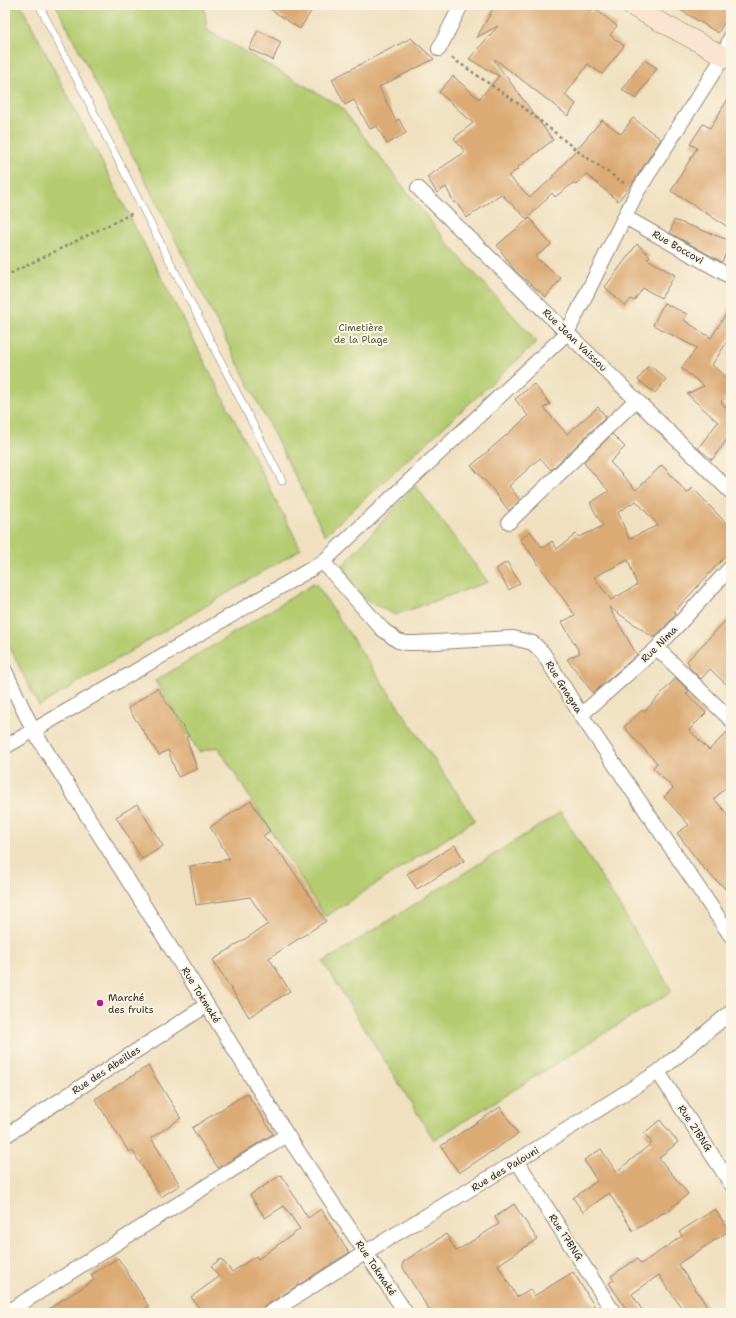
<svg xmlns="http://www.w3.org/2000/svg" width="736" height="1318" font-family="'Shantell Sans',sans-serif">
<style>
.green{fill:#b4cb70;stroke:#707b4e}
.building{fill:#dcaa75;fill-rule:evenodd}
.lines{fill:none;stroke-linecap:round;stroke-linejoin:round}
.lane-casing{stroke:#8e8676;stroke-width:8}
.street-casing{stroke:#8e8676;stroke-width:16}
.secondary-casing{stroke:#8e8676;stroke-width:20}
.path{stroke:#8e8676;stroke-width:2.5;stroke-dasharray:3 3;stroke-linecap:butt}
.lane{stroke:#fff;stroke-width:7}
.street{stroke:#fff;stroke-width:14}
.secondary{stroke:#fce5d0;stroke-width:19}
.poi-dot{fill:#b5179e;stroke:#fcf5e5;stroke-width:1.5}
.labels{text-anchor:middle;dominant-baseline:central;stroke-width:4;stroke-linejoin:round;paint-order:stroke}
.street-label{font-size:10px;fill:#2b2b2b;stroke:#fcf5e5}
.park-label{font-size:10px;fill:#545b40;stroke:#fcf5e5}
.poi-label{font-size:10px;fill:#2b2b2b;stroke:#fcf5e5;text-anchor:start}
</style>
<rect width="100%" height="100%" fill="#fcf5e5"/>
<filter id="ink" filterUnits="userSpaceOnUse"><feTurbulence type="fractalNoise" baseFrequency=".025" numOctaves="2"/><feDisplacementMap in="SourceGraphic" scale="8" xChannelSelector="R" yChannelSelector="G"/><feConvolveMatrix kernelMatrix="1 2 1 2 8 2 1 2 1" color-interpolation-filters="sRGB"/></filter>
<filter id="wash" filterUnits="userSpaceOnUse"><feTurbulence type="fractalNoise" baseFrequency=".012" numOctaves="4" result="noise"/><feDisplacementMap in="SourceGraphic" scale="16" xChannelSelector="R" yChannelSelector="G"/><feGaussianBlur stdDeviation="0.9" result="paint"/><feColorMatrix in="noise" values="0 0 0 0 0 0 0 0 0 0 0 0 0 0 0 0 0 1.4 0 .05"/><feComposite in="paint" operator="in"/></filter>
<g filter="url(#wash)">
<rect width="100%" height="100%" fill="#f0e0c0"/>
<!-- green -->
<path class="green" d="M5 5H21L301 549 39 706 5 638Z
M56 5H204L207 30 340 106 449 245 537 342 325 535Z
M415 485 488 582 395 615 364 599 343 565Z
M315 583 475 820 325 917 218 747 199 752 155 681Z
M561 812 672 991 434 1140 323 962Z"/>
<g id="blocks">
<!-- building -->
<path class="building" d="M264 5H315L300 29Z
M495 5H583L591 12 594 8 617 26 610 35 624 46 602 74 588 64 565 95 576 104 568 116 495 59 494 60 553 140 518 167V169L508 176 530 197 549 181 602 120 621 134 633 118 661 139 632 184 618 201 586 174 576 185 573 183 555 197 552 193 527 219 501 194 467 218 456 202 454 203 446 187 437 193 427 177 465 152 454 138 473 123 439 92 453 76 479 99 499 76 469 59 498 26 477 37Z
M672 5H731V11L718 33Z
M258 30 281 42 273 60 249 49Z
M411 38 434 59 379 87 396 121 399 119 406 133 387 144 377 126 370 129 354 100 345 105 332 79Z
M644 60 657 68 636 99 622 90Z
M731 94V229L671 191 697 148 690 144 703 124 710 128Z
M530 218 551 245 535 257 561 278 546 297 515 271 497 245Z
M674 220 731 241 722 262 670 233Z
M637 244 650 256 647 259 675 275 661 298 643 288 634 301 631 299 625 306 605 287Z
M664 303 687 314 684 320 711 338 731 306V336L712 365 731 382V391L721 402 727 409 731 404V434L712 460 698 448 718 422 687 394 704 386 681 368 697 348 653 325Z
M649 365 666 379 655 393 638 380Z
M534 384 550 404 544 408 567 434 598 407 606 417 551 470 540 458 509 486 520 500 509 511 491 487 471 466 528 416 515 399Z
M612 434 625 447 610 462 636 490 662 465 687 493 693 488 721 518 731 527V550L674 612 676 613 674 617 654 638 609 607 637 655 593 693 567 659 580 653 562 622 575 615 520 539 530 531 543 548 552 541 557 549 576 534 579 537 603 526 590 503 609 491 583 462ZM636 501 658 525 629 539 618 512ZM628 560 637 585 611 600 594 577Z
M507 562 520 583 509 590 496 569Z
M731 615V689L710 669 701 679 688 666 689 664 687 661Z
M676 678 689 691 686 694 706 713 689 730 709 750 731 728V782L714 799 731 818V894L704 869 677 833 689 825 664 797 673 788 653 768 657 763 624 727 642 710 644 712Z
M157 688 189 736 186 737 197 769 178 777 168 750 159 755 128 708Z
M251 801 270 831 263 836 286 860 326 921 269 958 290 991 249 1017 213 960 268 924 250 897 196 905 190 866 230 859 210 827Z
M137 804 163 846 142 859 116 817Z
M455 845 464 861 417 889 407 874Z
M148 1066 181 1118 151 1138 180 1185 161 1197 132 1150 129 1152 95 1099Z
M247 1093 273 1134 218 1168 192 1128Z
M500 1107 518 1134 459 1173 441 1146Z
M660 1120 678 1142 659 1158 688 1194 665 1213V1212L633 1231 609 1193 583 1212 573 1198 597 1181 584 1160 601 1149 616 1172 652 1143 644 1133Z
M281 1175 308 1218 321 1209 349 1253 265 1306 258 1313H203L191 1297 219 1277 211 1266 221 1259 232 1272 256 1256 258 1259 300 1229 284 1206 265 1218 250 1195Z
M514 1204 537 1239 498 1265 517 1297 530 1289 534 1296 573 1272 595 1307 588 1313H431L403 1268V1262L446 1234 456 1251 499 1224 495 1217Z
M715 1209 729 1231 678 1264 712 1313H685L659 1275 632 1294 644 1313H629L609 1283 614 1280 611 1276 637 1259 641 1264 682 1236 679 1232Z
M118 1258 149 1307 139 1313H42L94 1280 91 1275Z"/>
</g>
</g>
<g filter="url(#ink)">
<use href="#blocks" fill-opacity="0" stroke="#8e8676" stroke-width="1"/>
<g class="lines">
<!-- lane casing -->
<g class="lane-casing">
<path id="lane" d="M39 5 282 481"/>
</g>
<!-- street casing -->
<g class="street-casing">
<path id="street" d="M439 49 461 5
M418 188 731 492
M625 217 731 277
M509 522 636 400
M323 562 382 629 398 641 406 643H417L513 638 533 643 543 653 581 715 731 936
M657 648 731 720
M5 671 33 730 207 1005 287 1135 406 1313
M581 715 657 648 731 567
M5 747 323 562 567 333 637 192 724 56 731 36
M658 1072 731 1184
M5 1136 207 1005
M517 1161 614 1313
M6 1313 287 1135
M270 1313 366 1252 517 1161 658 1072 731 1012"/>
</g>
<!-- secondary casing -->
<g class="secondary-casing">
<path id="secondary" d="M629 5 731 60"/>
</g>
<!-- path -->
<path class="path" d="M452 58 523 107 579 152 625 184
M5 276 133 213"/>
<!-- lane -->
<use href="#lane" class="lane"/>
<!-- street -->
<use href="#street" class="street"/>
<!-- secondary -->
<use href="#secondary" class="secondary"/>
</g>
</g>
<!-- markers -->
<circle class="poi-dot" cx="100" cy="1003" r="4"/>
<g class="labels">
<!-- street labels -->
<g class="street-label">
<text transform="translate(678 247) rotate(30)">Rue Boccovi</text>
<text transform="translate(575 340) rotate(44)">Rue Jean Vaissou</text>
<text transform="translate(659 644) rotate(-45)">Rue Nima</text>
<text transform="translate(564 687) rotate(58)">Rue Gnagna</text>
<text transform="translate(201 995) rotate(58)">Rue Tokmaké</text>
<text transform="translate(106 1070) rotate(-33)">Rue des Abeilles</text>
<text transform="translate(695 1128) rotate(57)">Rue 21BNG</text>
<text transform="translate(505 1169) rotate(-31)">Rue des Palouni</text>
<text transform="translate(566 1237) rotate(57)">Rue 17BNG</text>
<text transform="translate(376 1268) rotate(56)">Rue Tokmaké</text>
</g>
<!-- park labels -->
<g class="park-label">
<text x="361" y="327">Cimetière<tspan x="361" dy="12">de la Plage</tspan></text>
</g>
<!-- poi labels -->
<g class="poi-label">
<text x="108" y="997">Marché<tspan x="108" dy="12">des fruits</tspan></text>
</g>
</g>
<!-- margin -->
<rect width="736" height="1318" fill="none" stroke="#fcf5e5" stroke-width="20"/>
</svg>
